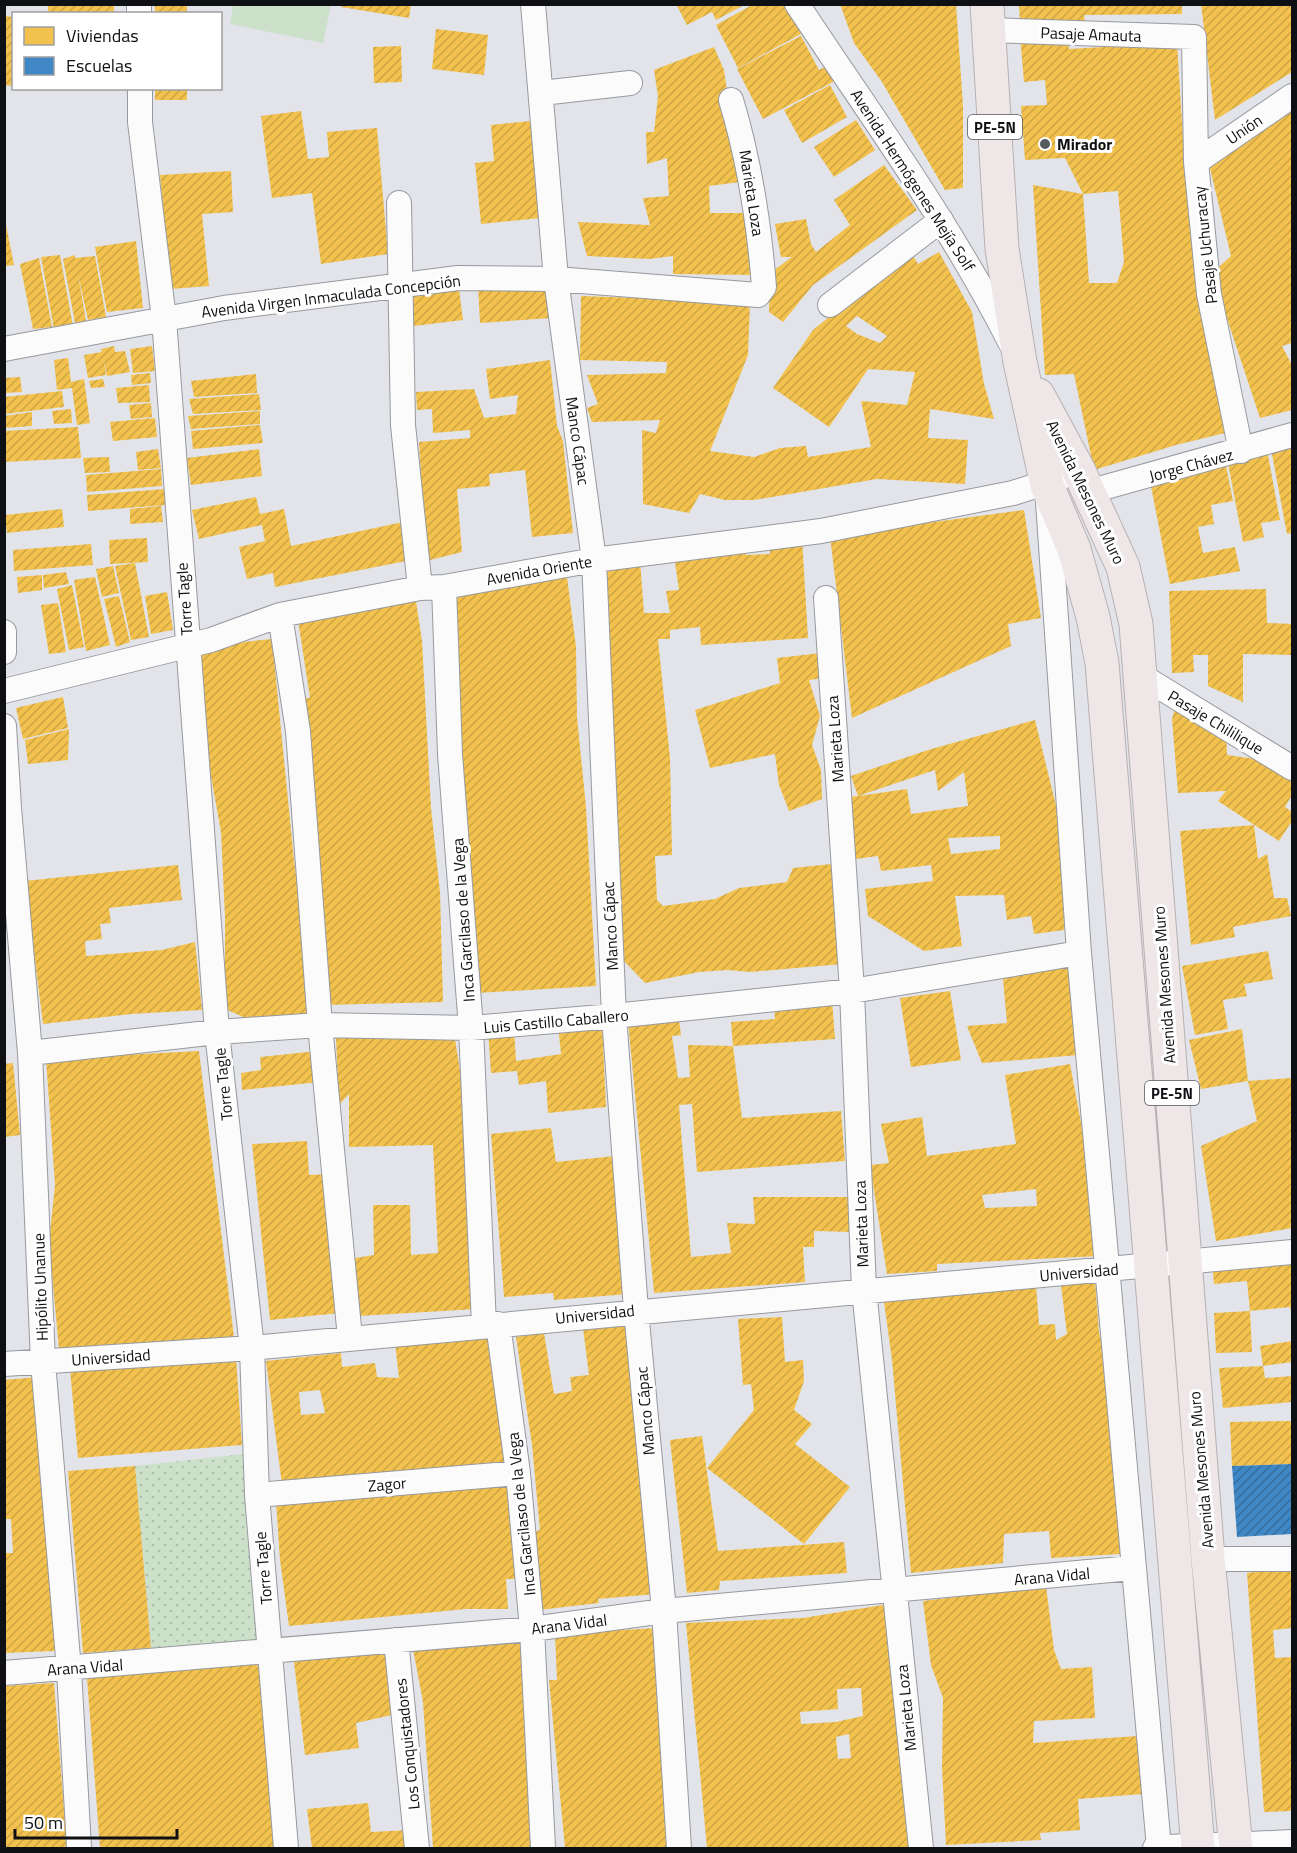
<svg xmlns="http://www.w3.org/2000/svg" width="1297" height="1853" font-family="'Titillium Web',sans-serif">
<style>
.green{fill:url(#green-dots)}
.pitch{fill:#cde1ca}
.homes{fill:url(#homes-hatch);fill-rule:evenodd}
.schools{fill:url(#schools-hatch)}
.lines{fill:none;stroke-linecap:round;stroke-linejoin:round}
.minor-casing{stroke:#97999e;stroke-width:26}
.highway-casing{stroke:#b7b0b2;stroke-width:35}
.minor{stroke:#fbfbfc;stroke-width:24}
.highway{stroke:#efe7e7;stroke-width:33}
.poi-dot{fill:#585a5e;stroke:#fff;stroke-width:2}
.labels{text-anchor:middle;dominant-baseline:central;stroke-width:6;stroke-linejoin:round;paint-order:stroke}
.shield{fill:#fff;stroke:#56585a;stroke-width:1.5}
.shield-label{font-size:15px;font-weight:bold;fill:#0e1013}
.street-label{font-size:16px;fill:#0e1013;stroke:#fff}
.poi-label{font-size:16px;font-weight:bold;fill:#0e1013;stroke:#fff;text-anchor:start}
</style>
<defs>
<pattern id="green-dots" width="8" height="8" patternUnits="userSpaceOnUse" patternTransform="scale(1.5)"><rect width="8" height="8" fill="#cde1ca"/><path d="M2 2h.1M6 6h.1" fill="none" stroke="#afc0ad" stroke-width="1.8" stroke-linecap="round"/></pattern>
<pattern id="homes-hatch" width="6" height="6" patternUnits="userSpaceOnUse" patternTransform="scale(1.5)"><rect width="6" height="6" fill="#f2c14e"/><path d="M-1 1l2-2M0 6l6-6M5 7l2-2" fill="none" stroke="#cea543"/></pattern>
<pattern id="schools-hatch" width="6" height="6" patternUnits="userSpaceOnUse" patternTransform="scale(1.5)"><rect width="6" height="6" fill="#3f88c5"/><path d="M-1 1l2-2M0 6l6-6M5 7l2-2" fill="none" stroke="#336e9f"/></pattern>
</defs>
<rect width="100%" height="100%" fill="#e2e4ea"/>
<!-- green -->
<path class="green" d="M243 1454 260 1646 151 1648 135 1466Z"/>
<!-- pitch -->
<path class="pitch" d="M233 5H331L323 43 230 24Z"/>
<!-- homes -->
<path class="homes" d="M48 4H114V14H48Z
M155 4H187V14H155Z
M342 4H411L409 18 341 7Z
M676 4H746L716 20 712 12 687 25Z
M754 4H785L801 34 738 68 716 25Z
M840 4H956L963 106V188L945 190 882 82 854 43Z
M1019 4H1182V14L1084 15 1085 21 1020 24Z
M1201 4H1292V72L1215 120Z
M4 16 14 17V86L4 85Z
M436 29 488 35 484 75 432 69Z
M1066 34 1069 49 1177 43 1186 185 1195 219 1233 431 1176 445 1094 470 1074 374 1045 375 1033 185 1083 194 1089 283H1117L1124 262 1118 191 1083 194 1065 158 1025 160 1021 106 1047 105 1045 80 1024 82 1020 36Z
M801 36 819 70 827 66 835 81 763 119 737 69Z
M401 46 402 82 374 83 373 47Z
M714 47 724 70 740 182 709 186 710 213H755L754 275 673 274V256L649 259 587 256 578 222 650 225 643 198 669 196 667 158 647 164 646 132H654L658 96 654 70Z
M830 85 847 117 802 143 784 110Z
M155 88H187V100H155Z
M1292 108V343L1282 346 1292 365V410L1260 418 1212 273 1231 256 1209 164Z
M301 111 308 159 329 157 327 132 377 128 388 254 321 264 312 193 272 198 261 116Z
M856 120 875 150 834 177 814 147Z
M531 121 541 218 481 224 475 163 494 161 491 125Z
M884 165 917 210 813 285 783 322 769 312 770 273 792 257H781L775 224 806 219 811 244 816 252 850 225 834 200Z
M231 171 233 212 202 214 209 286 171 289 160 175Z
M4 215 14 265 4 266Z
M136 241 143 308 107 312 95 247Z
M939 252 972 312 984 384 994 419 930 409 928 438 968 440 965 484 877 479 754 500H725L700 494 689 513 643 504 642 430 656 433 660 420 592 422 587 408 598 404 587 375 666 373 667 362 580 360 581 296 750 302 748 355 710 451 754 457 780 448 806 446 808 457 871 447 861 401 907 405 915 372 868 369 829 427 773 388 813 330 875 280 913 256 918 264ZM857 316 887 336 880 343 857 334 846 326Z
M60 255 73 326 54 329 41 257Z
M75 255V258L95 256 106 317 88 320 78 274 86 321 75 323 63 259Z
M39 258 52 327 33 329 20 264Z
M458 282 463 320 414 326 410 287Z
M548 282 551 318 480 323 478 286Z
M114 346 115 352 125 351 130 372 107 376 103 357 106 375 88 378 84 355 102 352 101 349Z
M152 346 155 371 133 373 130 349Z
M68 358 71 382 84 379 90 423 77 425 72 388 57 390 54 360Z
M550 360 557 426 563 441 573 533 532 537 525 470 489 474 490 486 457 489 462 552 426 561 419 442 470 438V430L433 433 432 409 417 410 416 392 474 389 484 418 516 414 518 395 490 399 486 369Z
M150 373 151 383 132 385 131 375Z
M256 374 257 393 194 397 191 381Z
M20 377 22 392 4 393V378Z
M103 379 105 387 91 388 89 381Z
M149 385 150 402 118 403 116 388Z
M62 391 64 407 4 414V397Z
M259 394 261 410 193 414 189 399Z
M151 403 152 417 131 419 129 405Z
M71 409 72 423 54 424 52 411Z
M260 411V424L191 429 188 416Z
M32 412V426L4 428V416Z
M155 418 157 437 113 441 110 422Z
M260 425 263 443 193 449 191 431Z
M78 427 81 458 4 462V431Z
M1292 446V533L1287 534 1271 449Z
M158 449 161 468 138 470 136 452Z
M259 449 262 476 191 485 187 458Z
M1267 450 1280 520 1261 523 1264 537 1243 542 1227 458Z
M109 457 110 472 85 473 83 458Z
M1226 466 1233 501 1211 505 1214 524 1198 527 1203 553 1235 547 1240 571 1170 584 1150 481Z
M161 469 162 486 87 492 86 475Z
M165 489 166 505 88 511 87 495Z
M256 497 260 514 284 509 291 546 403 522 411 560 275 587 273 573 247 579 239 547 265 541 262 525 199 539 192 510Z
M161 506 163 522 130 524V509Z
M62 509 64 527 7 533 5 515Z
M1024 510 1041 618 1008 624 1011 646 852 718 830 536Z
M147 538 148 562 110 564 109 540Z
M802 538 808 638 701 645 700 627 670 630V639H658L670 758 672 855 655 856 657 900 663 906 715 899 739 888 787 882 793 868 832 864 842 964 750 972 728 970 699 972 645 983 621 958 600 563 640 560 644 613H670L666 591 679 590 674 555 746 551V555L770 554 769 540Z
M91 544 93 565 14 571 13 550Z
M135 563 149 637 131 640 115 566Z
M113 566 119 593 102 597 96 569Z
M66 572 69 584 44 588 43 575Z
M42 575V590L18 593 17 577Z
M95 577 110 645 86 651 74 580Z
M567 577 576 647 577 717 586 807 596 986 477 993 447 601 490 585Z
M72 585 84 647 69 650 57 589Z
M1266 589 1267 623 1292 624V655L1243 654V702L1208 686V655H1193L1194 672 1172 673 1169 591Z
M167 592 173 630 151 634 145 596Z
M119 596 130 642 116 647 104 599Z
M416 601 422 641 431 808 440 892 443 1002 324 1005 301 698H310L298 620Z
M58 603 66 652 49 654 41 605Z
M272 639 294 860 314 1013 250 1020 225 1009V917L221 832 205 743 195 647Z
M821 653 824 678 809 680 820 716 812 745 821 770 822 799 789 811 779 785 775 754 710 768 695 710 780 683 777 658Z
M63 697 68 728 23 739 16 708Z
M1177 701 1226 732 1227 755 1255 759 1292 775V795L1285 807 1292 812V821L1279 841 1218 801 1226 791 1178 793 1172 719Z
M1035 720 1062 830 1064 930 1034 934 1031 916 1007 920 1004 895 955 896 962 946 924 951 868 916 865 889 933 881 931 865 881 871 878 856 856 859 846 797 858 796 851 776 928 750ZM935 770 938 791 964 772 968 806 911 814 907 789 858 796ZM1000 836V849L951 854 948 838Z
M69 729 68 760 28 764 25 740Z
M1254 825 1258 859 1267 854 1274 898H1287L1291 916 1233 927 1235 937 1191 945 1180 831Z
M178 865 182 900 109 908 111 923 100 924 102 939 85 941 86 956 162 950 195 942 202 1010 131 1014 43 1024 25 881Z
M1268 951 1273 979 1244 984 1247 996 1223 1000 1228 1029 1195 1035 1182 966Z
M1071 962 1079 1055 982 1063 967 1026 1007 1023 1002 968Z
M950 991 961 1060 911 1067 900 998Z
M832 1000 835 1039 733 1046 731 1022 775 1019 774 1004Z
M678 1012 681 1035 672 1036 678 1078 690 1077 688 1045 733 1046 742 1118 841 1111 845 1161 697 1172 692 1104 679 1105 691 1257 731 1253 727 1223 755 1224 753 1197H853V1232L814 1231V1247H803L805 1282 654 1293 628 1021Z
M602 1022 606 1107 548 1113 546 1081 519 1085 517 1071 491 1073 488 1030 514 1028 516 1061 561 1054 558 1025Z
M1242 1029 1248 1081 1292 1078V1228L1216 1241 1201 1146 1257 1121 1248 1081 1201 1089 1189 1040Z
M336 1038 455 1039 460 1071 477 1309 358 1316 355 1258 374 1255 373 1205H410L411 1255 438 1253 433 1145 349 1147V1094L339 1105Z
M199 1051 234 1337 59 1349 49 1242 55 1185 46 1059Z
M317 1051 320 1082 242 1090 241 1073 261 1070 260 1057Z
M13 1063 20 1135 4 1137V1064Z
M1070 1064 1092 1181 1100 1256 937 1264V1271L887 1274 870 1165 889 1163 881 1124 922 1117 927 1156 1016 1144 1005 1075ZM1036 1189 1037 1206 985 1208 982 1195Z
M551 1128 556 1162 615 1156 628 1294 554 1300 553 1293 504 1297 491 1134Z
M307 1141 309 1175 329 1174 340 1313 270 1320 252 1144Z
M1292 1254V1315L1290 1307 1250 1311 1247 1281 1214 1284 1212 1262Z
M1095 1281 1099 1332 1107 1365 1121 1554 1051 1558 1049 1531 1004 1534 1003 1563 911 1573 892 1360 884 1302 955 1291 1036 1285 1039 1325 1055 1324 1056 1340 1067 1334 1061 1285Z
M1250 1311 1252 1352 1216 1353 1214 1313Z
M782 1317 785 1362 803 1360 804 1381 794 1410 812 1424 795 1444 850 1487 804 1544 707 1468 754 1410 751 1384 743 1385 738 1319Z
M632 1323 655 1594 598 1599 599 1603 539 1610 531 1533 540 1530 532 1445 516 1337 544 1333 554 1394 572 1391 570 1377 589 1375 583 1328Z
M498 1332 512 1461 282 1485 266 1361 341 1353 342 1367 375 1363 377 1377 399 1378 395 1343ZM320 1390 325 1413 301 1415 299 1392Z
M1292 1341V1362L1263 1366 1260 1346Z
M236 1357 242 1445 78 1458 70 1369Z
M1263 1366 1265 1378 1292 1376V1402L1223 1408 1219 1368Z
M38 1377 55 1651 4 1653V1553H13L11 1519H4V1380Z
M1292 1421V1464L1232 1466 1230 1422Z
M702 1436 718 1551 844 1542 847 1573 720 1581 719 1590 687 1593 670 1440Z
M135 1466 151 1648 83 1653 68 1471Z
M514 1477 523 1579H506L508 1609H466L289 1626 280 1560 276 1501Z
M1292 1568V1628L1273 1630 1275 1658 1292 1657V1811L1264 1812 1247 1573Z
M1046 1586 1054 1650 1061 1669 1092 1667 1095 1718 1034 1721 1033 1743 1138 1736 1143 1794 1078 1799 1080 1830 1040 1833 1041 1840 946 1845 942 1767 943 1698 931 1665 923 1601Z
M889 1604 911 1848H707L686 1623 803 1618ZM861 1688 863 1716 836 1722 801 1724 800 1712 838 1709 837 1689ZM849 1734 851 1758 838 1759 836 1737Z
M657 1628 672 1848H565L549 1680H557L555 1634Z
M524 1635 539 1848H433L423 1702 413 1649Z
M391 1649 401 1713 356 1723 359 1748 305 1755 294 1662Z
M257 1664 261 1678 276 1848H100L87 1678Z
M54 1683 67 1848H4V1686Z
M368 1803 371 1832 410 1830 411 1848H312L307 1809Z"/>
<!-- schools -->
<path class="schools" d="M1292 1464V1534L1237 1537 1232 1466Z"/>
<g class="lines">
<!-- minor casing -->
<g class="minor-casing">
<path id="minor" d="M139 4V14
M533 4 556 279 594 560 614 1016 636 1310 664 1611 679 1848
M797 4C870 115 950 223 1010 342
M989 30 1194 37 1196 162 1209 294 1241 451
M140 88V122L164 319 217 1032 252 1348 257 1495 286 1848
M542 93 630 83
M1196 162 1292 96
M399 203 403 425 420 588
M830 305 941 220
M4 349 224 308 458 278 556 279 758 295 764 287C759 221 750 163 731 100
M1088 492 1292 435
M1048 502 1079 953 1159 1848
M444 587 450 754 471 1028 484 1325
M826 598 852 991 864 1290 921 1848
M280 615 298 731 320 1025 350 1338
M4 632V652
M1140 675 1292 768
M4 691 211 640 280 615 420 588 444 587 594 560 821 531 1013 493 1060 478
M4 726 9 808 30 1053 43 1362 69 1670 79 1848
M30 1053 217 1032 320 1025 471 1028 614 1016 852 991 1079 953
M498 1324 518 1473 532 1629 543 1848
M4 1364 252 1348 1292 1252
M257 1495 518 1473
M1208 1559H1292
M396 1640 417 1848
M4 1673 532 1629 664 1611 1132 1568
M1155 1848C1201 1844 1247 1845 1292 1842"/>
</g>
<!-- highway casing -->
<g class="highway-casing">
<path id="highway" d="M987 4 1002 249 1020 362 1047 485 1074 549 1093 617 1102 663 1198 1848
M1038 395 1078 469 1123 567 1136 624 1208 1559 1236 1848"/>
</g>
<!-- minor -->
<use href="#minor" class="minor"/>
<!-- highway -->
<use href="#highway" class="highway"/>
</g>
<!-- markers -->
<circle class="poi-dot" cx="1045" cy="144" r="6"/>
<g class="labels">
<!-- shield labels -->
<g class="shield">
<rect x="968" y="115" width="54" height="24" rx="4.5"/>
<rect x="1145" y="1081" width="54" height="24" rx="4.5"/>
</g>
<g class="shield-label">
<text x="995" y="127">PE-5N</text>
<text x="1172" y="1093">PE-5N</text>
</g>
<!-- street labels -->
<g class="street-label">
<text transform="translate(1091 34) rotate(2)">Pasaje Amauta</text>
<text transform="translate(1244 129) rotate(-34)">Unión</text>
<text transform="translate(913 180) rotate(57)">Avenida Hermógenes Mejía Solf</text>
<text transform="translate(752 193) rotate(81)">Marieta Loza</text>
<text transform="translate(1205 245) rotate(-96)">Pasaje Uchuracay</text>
<text transform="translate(331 296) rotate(-7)">Avenida Virgen Inmaculada Concepción</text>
<text transform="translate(578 441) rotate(82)">Manco Cápac</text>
<text transform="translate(1191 465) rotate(-15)">Jorge Chávez</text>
<text transform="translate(1086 492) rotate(64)">Avenida Mesones Muro</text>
<text transform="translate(539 570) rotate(-10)">Avenida Oriente</text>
<text transform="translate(184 599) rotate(-94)">Torre Tagle</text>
<text transform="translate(1216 722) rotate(31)">Pasaje Chililique</text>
<text transform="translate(835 739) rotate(-94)">Marieta Loza</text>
<text transform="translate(463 920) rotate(-94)">Inca Garcilaso de la Vega</text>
<text transform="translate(610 926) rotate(-93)">Manco Cápac</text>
<text transform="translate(1164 985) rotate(-94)">Avenida Mesones Muro</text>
<text transform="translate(556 1021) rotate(-5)">Luis Castillo Caballero</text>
<text transform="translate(223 1084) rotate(-96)">Torre Tagle</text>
<text transform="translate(861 1224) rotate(-92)">Marieta Loza</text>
<text transform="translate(1079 1272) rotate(-5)">Universidad</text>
<text transform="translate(40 1287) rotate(-92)">Hipólito Unanue</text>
<text transform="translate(595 1314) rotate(-6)">Universidad</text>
<text transform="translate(111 1357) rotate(-4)">Universidad</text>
<text transform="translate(645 1411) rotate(-95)">Manco Cápac</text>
<text transform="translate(1201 1470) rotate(-95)">Avenida Mesones Muro</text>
<text transform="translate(387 1484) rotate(-5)">Zagor</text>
<text transform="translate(521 1514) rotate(-96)">Inca Garcilaso de la Vega</text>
<text transform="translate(263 1568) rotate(-95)">Torre Tagle</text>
<text transform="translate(1052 1576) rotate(-5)">Arana Vidal</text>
<text transform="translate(569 1624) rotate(-7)">Arana Vidal</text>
<text transform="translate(85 1667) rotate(-4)">Arana Vidal</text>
<text transform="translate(906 1708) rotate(-96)">Marieta Loza</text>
<text transform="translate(407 1744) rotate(-96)">Los Conquistadores</text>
</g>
<!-- poi labels -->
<g class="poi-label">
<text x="1057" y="144">Mirador</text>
</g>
</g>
<!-- border -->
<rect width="1297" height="1853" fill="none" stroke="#0e1013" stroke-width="12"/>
<!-- legend -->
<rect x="12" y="12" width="210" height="78" fill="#ffffff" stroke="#9f9fa1" stroke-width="1.5"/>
<rect x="24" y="27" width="30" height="18" fill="#f2c14e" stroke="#9f9fa1" stroke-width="1.5"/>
<text x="66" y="42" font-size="18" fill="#0e1013">Viviendas</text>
<rect x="24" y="57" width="30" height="18" fill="#3f88c5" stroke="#9f9fa1" stroke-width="1.5"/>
<text x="66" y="72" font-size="18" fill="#0e1013">Escuelas</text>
<!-- scale -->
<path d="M15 1829v9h162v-9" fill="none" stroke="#0e1013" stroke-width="3"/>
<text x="24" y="1829" font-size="18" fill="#0e1013" stroke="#ffffff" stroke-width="4.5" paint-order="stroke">50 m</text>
</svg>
